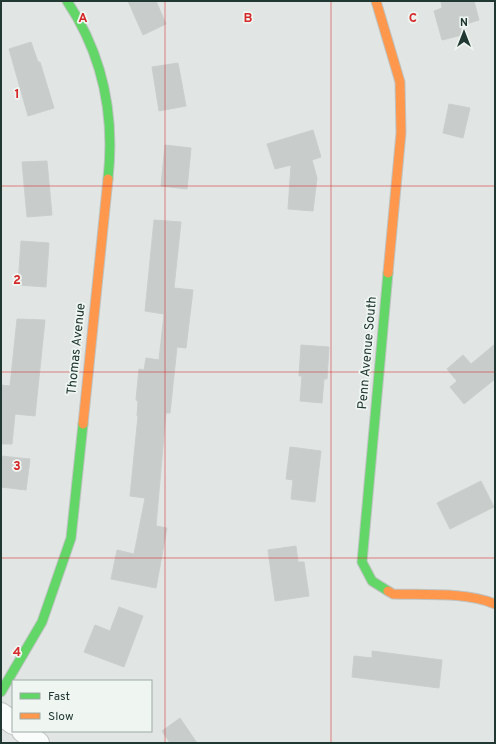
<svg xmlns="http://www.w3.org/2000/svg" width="496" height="744" font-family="Overpass,sans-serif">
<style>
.building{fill:#c8cdcb;stroke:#cacfcd}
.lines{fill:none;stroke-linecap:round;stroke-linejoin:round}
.street-casing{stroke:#bec3c1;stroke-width:24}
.fast-casing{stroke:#bec3c1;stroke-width:11}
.slow-casing{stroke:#bec3c1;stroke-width:11}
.street{stroke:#fafbfb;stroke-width:22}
.fast{stroke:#63d668;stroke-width:9}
.slow{stroke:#ff974d;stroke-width:9}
.grid{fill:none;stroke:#d62828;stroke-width:1;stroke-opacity:0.55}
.labels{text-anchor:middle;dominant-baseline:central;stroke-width:3.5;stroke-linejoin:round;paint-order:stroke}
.street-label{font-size:13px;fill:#213731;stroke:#eff6f2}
.grid-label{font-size:13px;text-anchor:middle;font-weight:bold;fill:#d62828;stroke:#eff6f2;stroke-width:3.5;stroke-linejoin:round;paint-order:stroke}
</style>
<rect width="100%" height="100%" fill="#e1e6e4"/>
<!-- building -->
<path class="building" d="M128 1H156L166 24 143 35Z
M441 1H474L479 20 460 26 462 35 442 40 434 11 442 8Z
M31 42 38 62H40L54 108 28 116 9 49Z
M178 63 186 106 159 111 152 67Z
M449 104 470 108 463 138 443 133Z
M313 130 321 157 312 160 317 178 313 211 288 209 291 165 275 169 267 144Z
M165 145 191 148 187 189 161 186Z
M47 161 52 215 27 217 22 162Z
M154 220 181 222 174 288 193 290 186 348 177 347 170 413H166L156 526 167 528 156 588 111 579 117 550 134 554 145 498 130 496 138 416H137L138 401 136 400 139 369 144 370 146 358 159 360 164 314 145 311Z
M21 241 49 243 46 287 18 285Z
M17 319 45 320 35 416 15 414 12 444H1V385L10 386Z
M495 344V379L464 404 450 387 457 381 447 369 463 355 471 364Z
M301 345 329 347 327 379H324L322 403 300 401 302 376H299Z
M290 447 321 451 315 502 291 499 293 480 286 479Z
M1 456 30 459 26 490 1 487Z
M481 481 494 507 450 529 437 503Z
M296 546 298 562H304L309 596 275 601 268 550Z
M119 607 143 616 124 667 84 652 95 625 110 631Z
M372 651 442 660 439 688 352 677 354 656 372 658Z
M180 718 197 743H170L162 731Z"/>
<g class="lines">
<!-- street casing -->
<g class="street-casing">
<path id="street" d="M1 714 13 723
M23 731 38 743"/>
</g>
<!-- fast casing -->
<g class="fast-casing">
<path id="fast" d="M67 1C103 55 115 115 108 179
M388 591 372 581 362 562 388 273
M1 692 42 622 71 538 83 424"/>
</g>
<!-- slow casing -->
<g class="slow-casing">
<path id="slow" d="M376 1 400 82 401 133 388 273
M83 424 108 179
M388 591 393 594C424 595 467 592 495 604"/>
</g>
<!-- street -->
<use href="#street" class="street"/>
<!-- fast -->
<use href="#fast" class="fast"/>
<!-- slow -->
<use href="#slow" class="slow"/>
</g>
<!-- grid -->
<path class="grid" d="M165 1V743M331 1V743M1 186H495M1 372H495M1 558H495"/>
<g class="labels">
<!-- street labels -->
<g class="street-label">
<text transform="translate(77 349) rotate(-84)">Thomas Avenue</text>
<text transform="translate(368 353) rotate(-85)">Penn Avenue South</text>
</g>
</g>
<g class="grid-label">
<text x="83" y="22">A</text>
<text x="248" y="22">B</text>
<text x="413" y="22">C</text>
<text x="17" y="98">1</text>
<text x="17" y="284">2</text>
<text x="17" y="470">3</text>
<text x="17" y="656">4</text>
</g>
<!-- border -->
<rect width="496" height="744" fill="none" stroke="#213731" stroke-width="4"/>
<!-- legend -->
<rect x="12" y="680" width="140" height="52" fill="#eff6f2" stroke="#9daaa5"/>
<rect x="20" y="693" width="20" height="6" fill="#63d668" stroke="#9daaa5"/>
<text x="48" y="700" font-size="12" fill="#213731">Fast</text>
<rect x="20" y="713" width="20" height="6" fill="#ff974d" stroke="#9daaa5"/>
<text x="48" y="720" font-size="12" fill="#213731">Slow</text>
<!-- north arrow -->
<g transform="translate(464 32)" stroke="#eff6f2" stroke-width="3" paint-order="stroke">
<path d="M0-3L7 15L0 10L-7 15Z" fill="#213731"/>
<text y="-6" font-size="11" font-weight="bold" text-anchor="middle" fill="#213731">N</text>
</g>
</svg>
